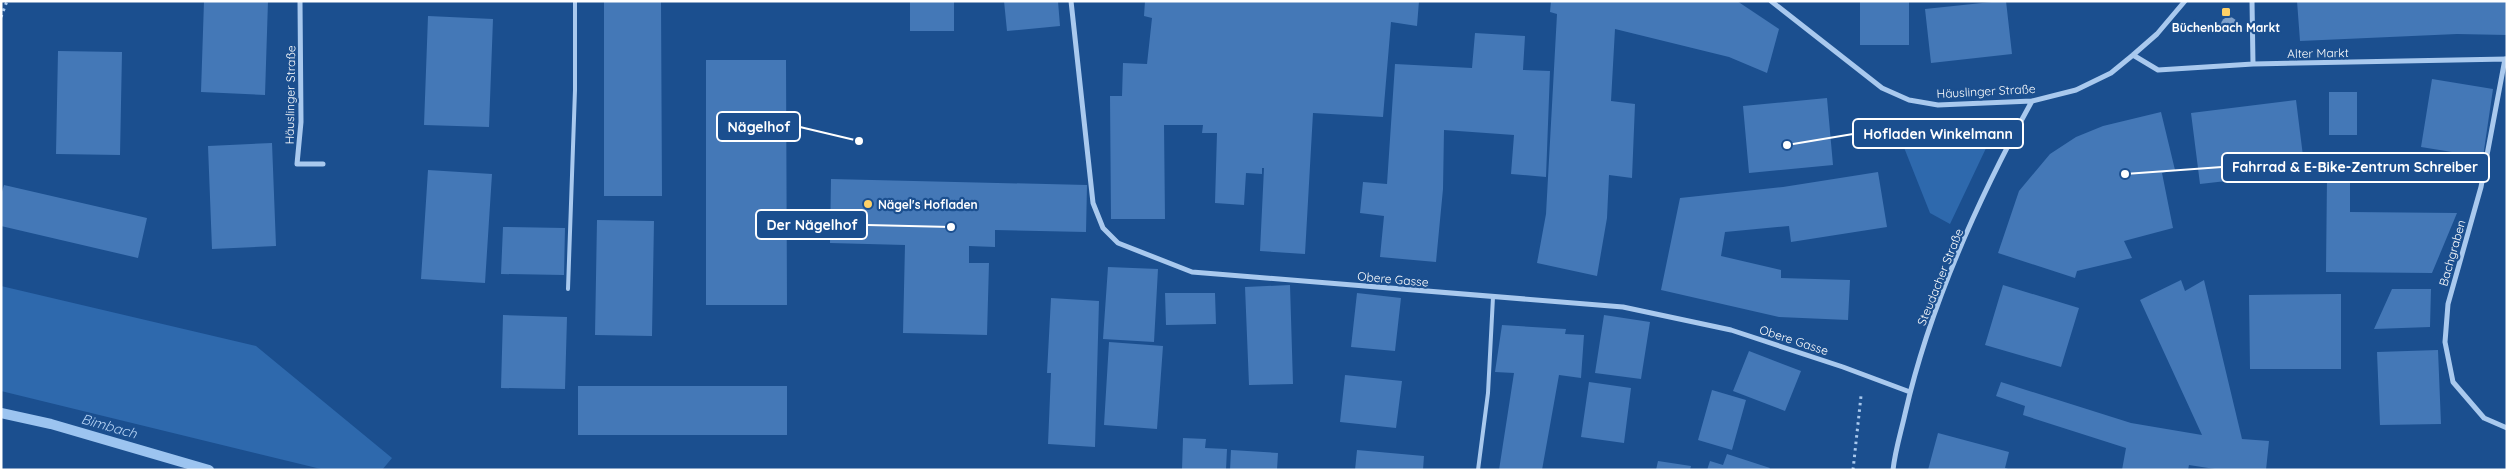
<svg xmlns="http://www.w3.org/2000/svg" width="2508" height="471" font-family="Quicksand,sans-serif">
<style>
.green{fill:#2e69ad}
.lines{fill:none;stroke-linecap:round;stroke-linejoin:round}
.stream{stroke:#9cc4f0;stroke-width:10}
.building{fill:#4478b7}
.path{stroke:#a9c9ee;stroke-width:3;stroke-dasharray:2.5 4;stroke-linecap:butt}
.lane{stroke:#a9c9ee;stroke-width:4}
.street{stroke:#a9c9ee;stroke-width:5}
.tree{fill:#7ea0ca}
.poi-dot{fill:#ffd166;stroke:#1b4f8f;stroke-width:2}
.labels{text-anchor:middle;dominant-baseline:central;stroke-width:4.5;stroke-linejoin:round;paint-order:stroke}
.poi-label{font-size:12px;font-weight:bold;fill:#fff;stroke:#1b4f8f}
.street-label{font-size:12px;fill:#fff;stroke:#1b4f8f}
.water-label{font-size:14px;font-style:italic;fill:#b5d3f5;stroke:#1b4f8f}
.leader{fill:none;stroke:#fff;stroke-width:2}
.callout-dot{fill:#fff;stroke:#1b4f8f;stroke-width:2}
.callout{fill:#1b4f8f;stroke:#fff;stroke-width:2}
.callout-label{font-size:14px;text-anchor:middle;font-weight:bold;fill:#fff}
</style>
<rect width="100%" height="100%" fill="#1b4f8f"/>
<!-- green -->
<path class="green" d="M1984 129 1988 138V144L1950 224 1930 213 1903 145C1903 137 1906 134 1913 132Z
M1 286 256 346 392 458 382 470H325L1 391Z"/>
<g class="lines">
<!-- stream -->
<path class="stream" d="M1 413 51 424 209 470"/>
</g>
<!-- building -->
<path class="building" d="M204 1H268L265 95 201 92Z
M604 1H661L662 196H604Z
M910 1H954V31H910Z
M1004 1H1058L1060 26 1007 31Z
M1145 1H1419L1417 26 1391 22 1383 117 1313 113 1305 254 1260 251 1264 168H1262V174L1246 173 1244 205 1215 203 1217 133H1202L1203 125H1164L1165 219H1111L1110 96H1122L1123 63 1147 64 1152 18 1144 16Z
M1551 1H1737L1779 29 1767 73 1729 57 1615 29 1611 101 1635 104 1632 178 1609 175 1607 218 1597 276 1537 263 1546 214 1557 14 1550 12Z
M1860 1H1909V45H1860Z
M2001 1H2006L2012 54 1931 63 1925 9Z
M2297 1H2507V35L2457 34 2300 41Z
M428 16 493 19 489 127 424 125Z
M1475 33 1525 36 1523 70 1550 71 1546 177 1511 174 1514 135 1444 130 1443 189 1436 262 1380 257 1384 216 1360 213 1363 182 1387 184 1395 64 1472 68Z
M58 51 122 52 120 155 56 154Z
M706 60H786L787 305H706Z
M2432 79 2493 89 2483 157 2421 147Z
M2329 92H2357V135H2329Z
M1827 98 1833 165 1749 173 1743 106Z
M2296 100 2305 172 2200 184 2191 113Z
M2161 112 2175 170 2162 173 2173 228 2124 241 2132 258 2077 271 2075 278 1998 253 2019 191 2050 154 2076 137 2103 126Z
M272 143 276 246 212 249 208 146Z
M428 170 492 174 485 283 421 279Z
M1878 172 1887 227 1791 242 1789 226 1725 232 1721 256 1781 270V278L1850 280 1848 320 1779 317 1661 290 1680 198 1783 187Z
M2327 177H2350V212L2457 213 2432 273 2326 272Z
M831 179 1087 185 1086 232 995 230V247L969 246V263H989L987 335 903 333 905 245 830 243Z
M4 185 147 218 138 258 1 226V195Z
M597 220 654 221 652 336 595 335Z
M503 227 565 228 564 275 501 274Z
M1108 267 1158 269 1154 342 1103 339Z
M2181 280 2185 291 2204 280 2242 439 2269 441 2266 470H2221L2189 465 2188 470H2122L2126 448 2023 415 2025 406 1996 396 2001 382 2131 423 2202 435 2140 300Z
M1290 285 1293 384 1249 385 1245 287Z
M2003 285 2079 308 2061 367 1985 345Z
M2392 289H2431L2430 327 2374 329Z
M1165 293H1215L1216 324 1166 325Z
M1357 293 1401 298 1395 351 1351 347Z
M2341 294V369H2250L2249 295Z
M1051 298 1099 301 1095 447 1048 444 1051 373H1047Z
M503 315 567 317 565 389 501 388Z
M1604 315 1650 322 1641 379 1595 373Z
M1502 325 1566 329 1565 334 1584 335 1581 378 1559 375 1542 470H1499L1514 373 1495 372Z
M1109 342 1163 346 1157 429 1104 425Z
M2438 350 2441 424 2380 425 2377 352Z
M1749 351 1801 371 1785 411 1733 391Z
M1345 375 1402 381 1396 428 1340 422Z
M1589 382 1631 388 1624 443 1581 437Z
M578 386H787V435H578Z
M1712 390 1746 400 1732 450 1698 440Z
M1938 433 2009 452 2005 468 2011 470H1928Z
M1183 438 1206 439 1205 448 1227 449 1226 470H1182Z
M1231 450 1278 453 1277 470H1230Z
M1357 450 1424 456 1423 470H1355Z
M1727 454 1770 468 1769 470H1707L1710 461 1723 465Z
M1658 461 1691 466 1690 470H1656Z"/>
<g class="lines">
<!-- path -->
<path class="path" d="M1 17 7 1
M1853 470 1861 396"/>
<!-- lane -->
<path class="lane" d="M568 289 575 90V1
M1478 470 1488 393 1493 297"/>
<!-- street -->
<path class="street" d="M300 1 301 122 297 164H323
M1071 1 1093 203 1103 228 1118 243 1192 272 1623 307 1731 330 1843 367 1910 392
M1771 1 1882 88 1909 100 1938 105 2032 101 2076 90 2111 73 2133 55 2157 34 2185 1
M2252 1 2253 64
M2133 55 2158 70 2253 64 2507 59
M2505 59 2481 187 2448 304 2445 342 2453 382 2484 418 2507 428
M1893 470C1895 451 1901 432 1905 414 1930 304 1978 199 2032 101"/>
</g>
<!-- trees -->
<circle class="tree" cx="2229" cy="25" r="8"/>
<!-- markers -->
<g class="poi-dot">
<rect x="2221" y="7" width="10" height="10" rx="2.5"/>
<circle cx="868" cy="204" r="5"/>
</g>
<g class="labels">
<!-- poi labels -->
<g class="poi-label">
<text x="2226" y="27">Büchenbach Markt</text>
<text x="878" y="204" text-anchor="start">Nägel's Hofladen</text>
</g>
<!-- street labels -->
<g class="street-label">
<text transform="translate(2318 53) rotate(-1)">Alter Markt</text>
<text transform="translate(1986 91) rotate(-3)">Häuslinger Straße</text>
<text transform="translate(290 95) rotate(-89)">Häuslinger Straße</text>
<text transform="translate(2452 253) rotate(-74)">Bachgraben</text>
<text transform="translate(1940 277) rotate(-68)">Steudacher Straße</text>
<text transform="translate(1393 279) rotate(5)">Obere Gasse</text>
<text transform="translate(1794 340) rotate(18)">Obere Gasse</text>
</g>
<!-- water labels -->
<g class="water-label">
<text transform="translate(109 426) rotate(16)">Bimbach</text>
</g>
</g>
<!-- callouts -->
<path class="leader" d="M859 141L800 127M1787 145L1853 134M2125 174L2222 167M951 227L867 225"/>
<g class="callout-dot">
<circle cx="859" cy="141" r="5"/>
<circle cx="1787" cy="145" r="5"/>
<circle cx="2125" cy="174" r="5"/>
<circle cx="951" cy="227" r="5"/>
</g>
<g class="callout">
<rect x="717" y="112" width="83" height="29" rx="5"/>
<rect x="1853" y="119" width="170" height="29" rx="5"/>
<rect x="2222" y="153" width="267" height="29" rx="5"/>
<rect x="756" y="210" width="111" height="29" rx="5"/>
</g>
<g class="callout-label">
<text x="759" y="132">Nägelhof</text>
<text x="1938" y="139">Hofladen Winkelmann</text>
<text x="2355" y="172">Fahrrad &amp; E-Bike-Zentrum Schreiber</text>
<text x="812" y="230">Der Nägelhof</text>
</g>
<!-- border -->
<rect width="2508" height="471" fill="none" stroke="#ffffff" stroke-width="5"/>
</svg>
